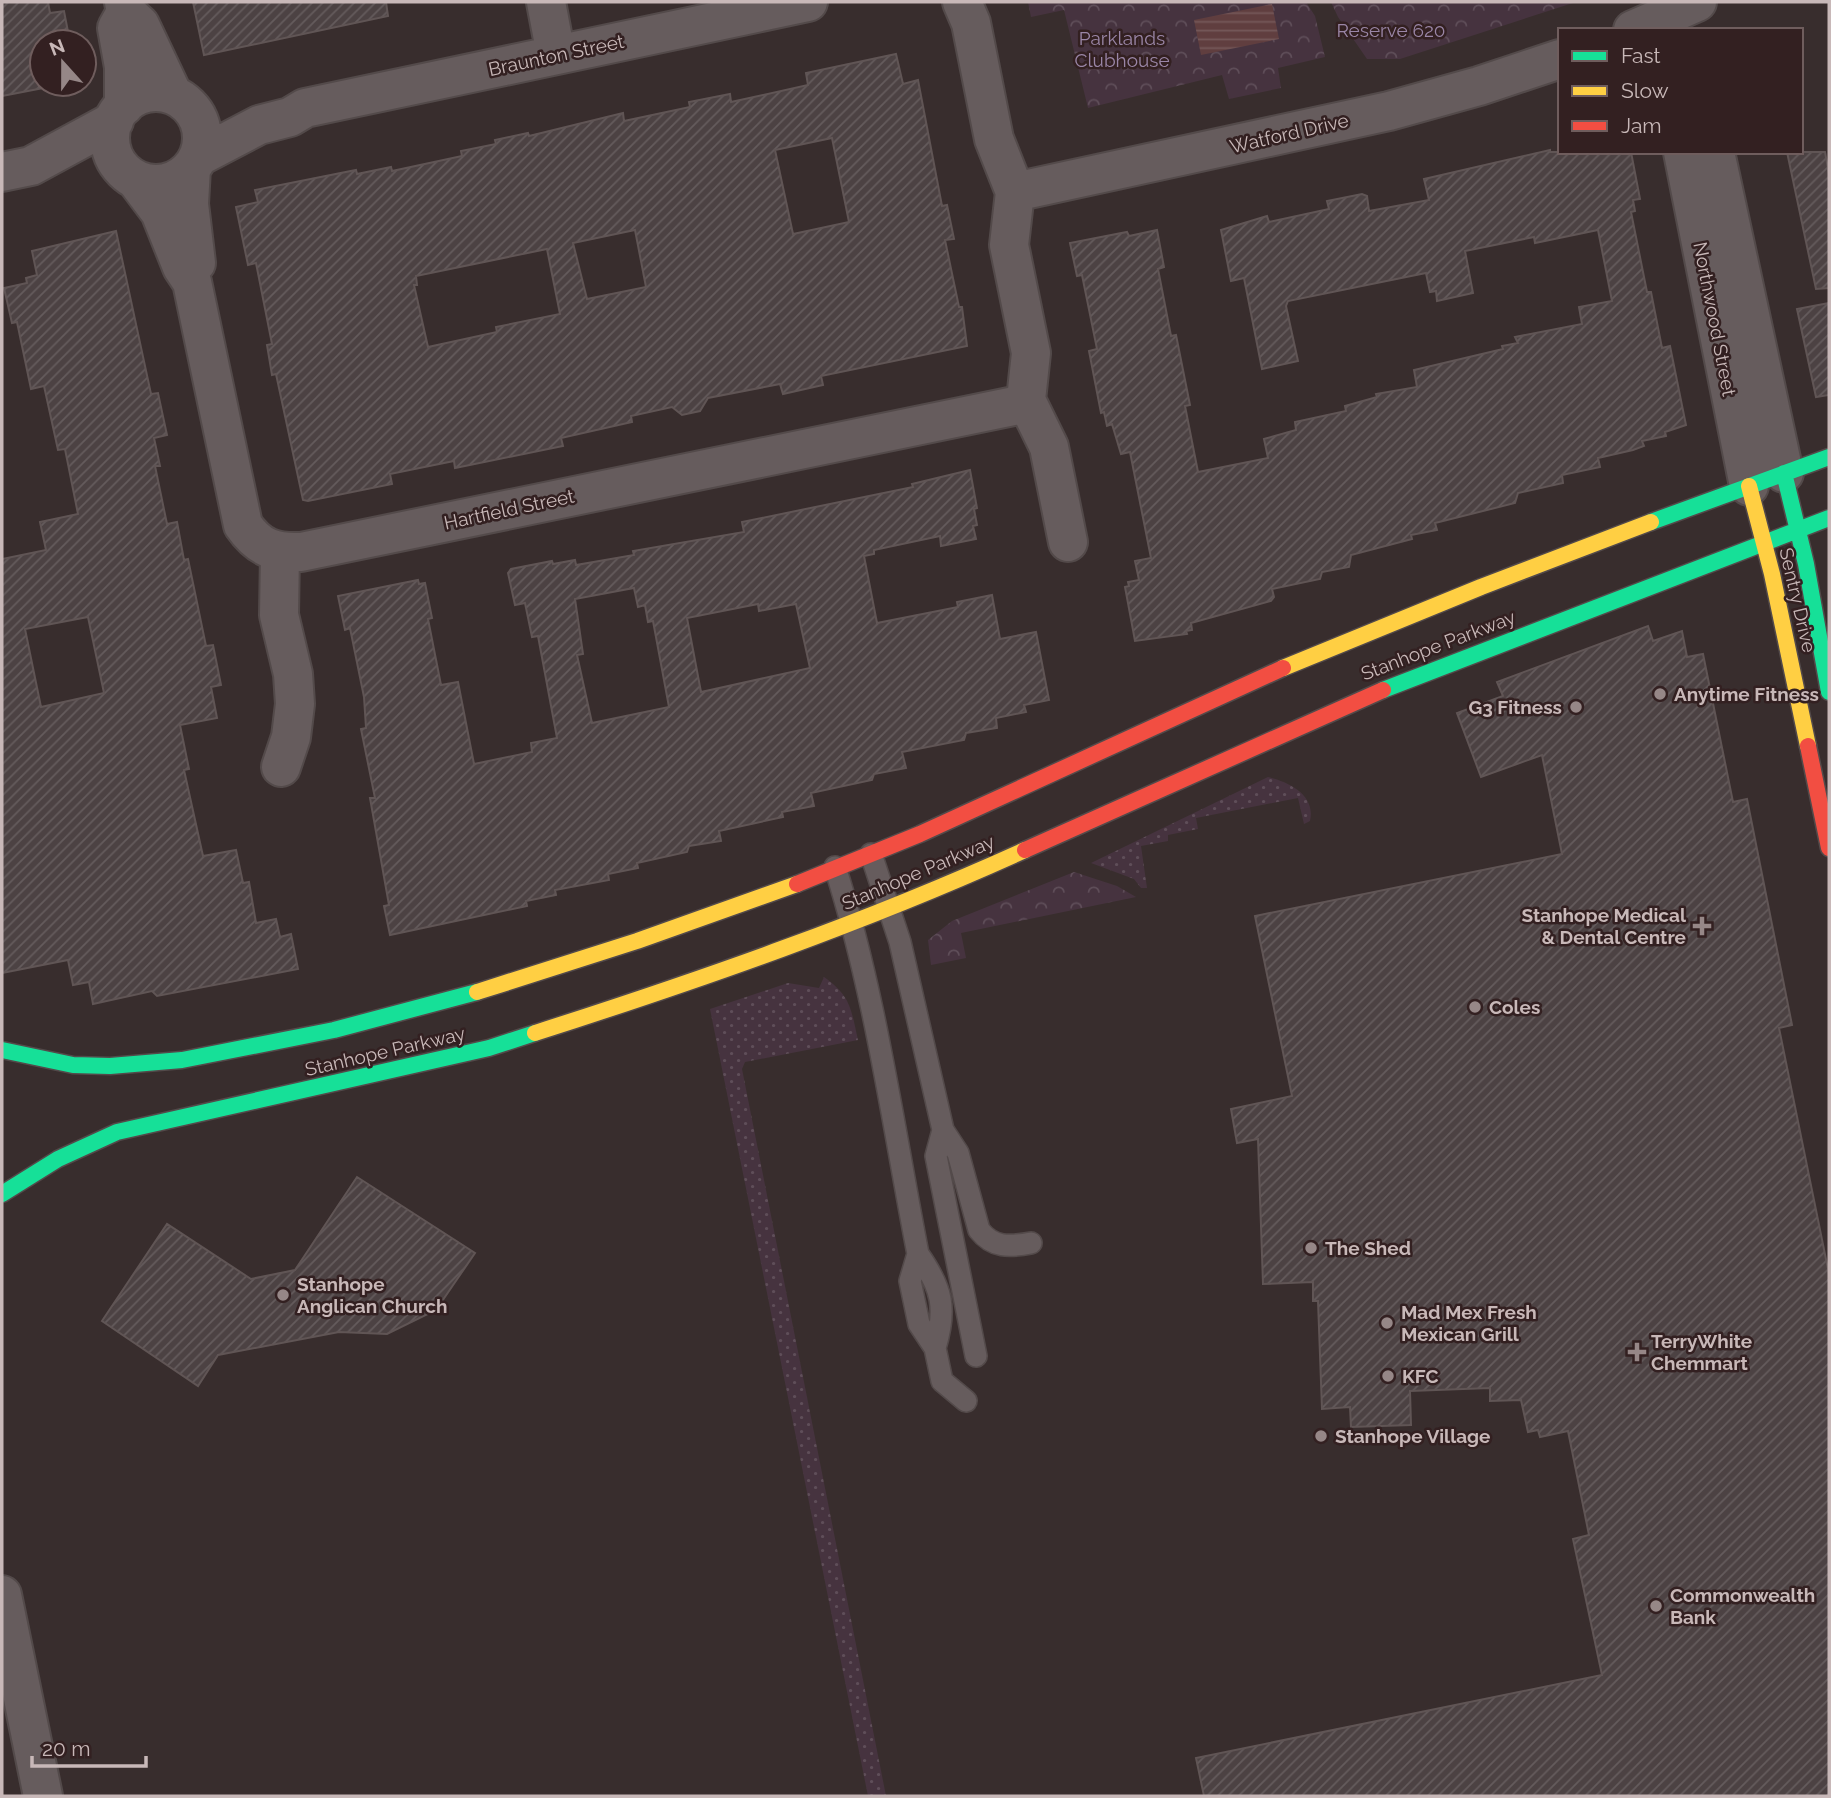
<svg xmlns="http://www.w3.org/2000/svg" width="1831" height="1798" font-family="Raleway,sans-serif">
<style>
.grass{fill:url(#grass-dots)}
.forest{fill:url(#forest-crowns)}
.water{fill:url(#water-rules)}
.building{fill:url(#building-hatch);stroke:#605555;stroke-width:2;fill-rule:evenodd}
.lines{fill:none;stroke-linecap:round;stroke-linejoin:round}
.lane-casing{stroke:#534a4a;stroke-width:24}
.street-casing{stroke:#534a4a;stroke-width:42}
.fast-casing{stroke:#534a4a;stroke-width:19}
.slow-casing{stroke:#534a4a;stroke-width:19}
.jam-casing{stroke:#534a4a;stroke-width:19}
.lane{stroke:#665c5d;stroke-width:21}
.street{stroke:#665c5d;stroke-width:38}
.fast{stroke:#16e098;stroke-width:16}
.slow{stroke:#ffcf43;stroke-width:16}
.jam{stroke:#f24e42;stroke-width:16}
.poi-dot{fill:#968787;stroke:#332021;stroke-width:2.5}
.labels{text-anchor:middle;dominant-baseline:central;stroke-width:5;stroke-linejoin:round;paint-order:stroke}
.park-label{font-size:19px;fill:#9a86a7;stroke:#332021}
.street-label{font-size:19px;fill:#c8b8b8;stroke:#332021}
.poi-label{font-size:19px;font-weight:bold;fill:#c8b8b8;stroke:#332021;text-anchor:start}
</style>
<defs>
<pattern id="grass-dots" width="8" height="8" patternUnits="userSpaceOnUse" patternTransform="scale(1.75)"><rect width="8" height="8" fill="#46333f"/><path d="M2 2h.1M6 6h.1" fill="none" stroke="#5f4e59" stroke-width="1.8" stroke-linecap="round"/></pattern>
<pattern id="forest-crowns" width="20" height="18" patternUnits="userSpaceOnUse" patternTransform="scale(1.75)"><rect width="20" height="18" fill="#46333f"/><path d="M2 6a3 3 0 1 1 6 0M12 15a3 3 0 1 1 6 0" fill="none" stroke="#5f4e59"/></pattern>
<pattern id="water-rules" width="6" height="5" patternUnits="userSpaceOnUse" patternTransform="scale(1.75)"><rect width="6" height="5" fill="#603e3f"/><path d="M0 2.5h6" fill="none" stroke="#755859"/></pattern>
<pattern id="building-hatch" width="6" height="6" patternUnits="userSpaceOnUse" patternTransform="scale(1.75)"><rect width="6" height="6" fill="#4c4243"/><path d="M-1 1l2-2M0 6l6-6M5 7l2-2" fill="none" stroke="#645b5c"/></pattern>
</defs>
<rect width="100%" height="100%" fill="#382d2d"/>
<!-- grass -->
<path class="grass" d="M1268 777C1289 782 1316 795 1310 821L1304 824 1298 798 1196 818 1198 829 1168 835V841L1141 846 1147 888H1141L1134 879 1091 863Z
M824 977C851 996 851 1009 858 1040L745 1062 742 1069 886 1796H868L710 1009 788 983 819 988Z"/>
<!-- forest -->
<path class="forest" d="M1028 2H1306L1315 16 1325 57 1278 68 1281 88 1229 99 1222 75 1088 108 1064 10 1031 17Z
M1331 2H1576L1400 59H1367L1338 17Z
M1074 872 1117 886 1136 897 961 933 966 958 931 965 928 940 952 921Z"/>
<!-- water -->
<path class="water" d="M1272 4 1279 39 1201 55 1194 20Z"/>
<!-- building -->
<path class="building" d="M2 2H48L50 13 64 11 70 42H42V84H64L2 96Z
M193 2H386L388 16 204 55Z
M896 54 903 84 918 80 942 206 947 205 954 239 945 240 959 307H962L967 346 821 376 823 385 783 394 780 384 708 398 700 411 682 415 672 407 631 416 632 422 561 438 563 446 455 468 454 461 390 474 392 484 308 501 303 500 276 374 272 375 267 345 272 344 256 263 248 265 236 207 258 202 255 190 356 170 357 174 391 167 392 171 462 156 461 151 496 144 495 140 528 133 529 136 623 113 624 121 690 107 689 102 730 94 731 102 808 85 806 73ZM832 138 849 222 793 234 775 150ZM635 230 646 287 587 299 573 243ZM547 249 560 314 496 327 497 332 428 347 414 285H417L416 276Z
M1550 150V152H1631L1640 199 1633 200 1635 211 1631 212 1647 292H1651L1662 348 1670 346 1686 425 1665 432 1666 436 1642 441 1644 446 1633 450 1598 458 1600 467 1562 475 1563 483 1518 493 1515 503 1435 523 1437 530 1411 535 1412 539 1351 555 1349 567 1322 572 1320 579 1272 589 1274 597 1271 601 1191 623 1192 630 1186 631 1187 634 1135 641 1125 587 1129 586 1128 582 1139 580 1135 561 1151 558 1130 452 1121 454 1112 424 1107 426 1104 412 1101 413 1089 351 1097 349 1082 275 1077 276 1070 243 1127 232 1129 236 1157 230 1164 267 1158 269 1171 336 1176 335 1190 405 1185 406 1198 472 1268 458 1264 439 1296 430 1295 422 1346 411 1345 406 1377 397 1376 394 1417 387 1414 370 1503 349 1502 346 1518 343 1515 337 1582 324 1579 307 1612 301 1598 230 1535 243 1534 237 1465 251 1473 293 1437 301 1436 291 1430 292 1426 273 1288 301 1286 306 1298 361 1262 369 1244 278 1231 281 1221 230 1267 216 1269 222 1329 209 1327 201 1362 194 1367 196 1369 211 1429 200 1424 179Z
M1787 152H1825L1829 174V288L1816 289Z
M116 231 151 394 158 393 167 435 154 438 160 466H155L167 524 177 522 184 560 188 559 206 646 213 645 221 685 211 687 217 718 180 725 189 769 184 770 203 856 236 850 243 883 249 882 256 923 276 919 280 937 291 934 298 969 157 996 152 991 93 1004 89 982 73 985 68 960 2 973V559L46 550 40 522 78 514 65 449 58 450 44 386 31 389 17 322 12 323 4 288 27 283 26 278 37 275 32 251ZM88 617 104 693 41 707 25 629Z
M1829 303V395L1816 397 1797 309Z
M970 470 977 508 974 509 977 525 973 526 976 539 941 546 940 536 874 550V554L864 556 877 623 958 607 957 602 992 595 1000 639 1036 632 1049 700 1024 705 1026 712 996 718 997 728 966 733 964 740 902 752 906 768 874 774 872 780 811 793 814 806 782 812 783 817 719 831 721 841 689 846 687 852 637 863 638 868 608 874 609 880 555 890 556 895 526 901 527 906 390 935 384 906 389 905 370 798H375L361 729 366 728 364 697 350 628 345 630 338 596 418 580 419 584 425 583 432 618 428 619 441 685 458 682 474 764 532 752 531 743 557 738 538 636 532 637 525 603 515 605 508 573 511 569 552 561 553 564 575 560 576 565 634 555 633 551 744 532 742 522 913 487 912 484ZM634 588 638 607 645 605 648 622 653 621 669 707 592 723 577 655 583 654 575 599ZM758 604 759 611 796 604 810 668 701 692 687 618Z
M1648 626 1653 641 1682 631 1687 657 1703 654 1733 802 1747 799 1792 1025 1779 1028 1829 1274V1796H1204L1196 1758 1602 1675 1573 1539 1589 1535 1568 1431 1540 1437 1538 1430 1528 1432 1521 1400 1490 1401V1388L1410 1391 1411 1425 1351 1427 1350 1407 1322 1409 1318 1301H1313V1282L1263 1284 1258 1139 1237 1143 1231 1109 1292 1096 1255 916 1562 854 1542 755 1481 777 1457 713 1503 696 1497 682Z
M357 1177 475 1253 436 1310 387 1334 339 1332 218 1355 198 1386 102 1321 167 1224 251 1279 295 1270Z"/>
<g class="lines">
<!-- lane casing -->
<g class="lane-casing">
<path id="lane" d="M871 854 900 942 943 1130 958 1153 979 1230C993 1248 1009 1247 1031 1243
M835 867C875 992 893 1125 918 1254 942 1288 947 1308 935 1348
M943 1130 936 1156 976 1356
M918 1254 910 1281 919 1324 935 1348 942 1381 966 1401"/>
</g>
<!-- street casing -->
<g class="street-casing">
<path id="street" d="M124 2 126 12 140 25 173 95
M546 2 556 55
M962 2 971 23 994 139 1015 192 1009 245 1031 353 1026 400 1049 447 1068 542
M1633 30 1697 2
M110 138a46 46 0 1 1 92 0a46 46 0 1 1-92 0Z
M124 106V67L117 28 126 12
M1683 152 1749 486
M1715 152 1784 473
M198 157 259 125 290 117 305 108 808 2
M191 168 189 204 196 263
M2 172 31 166 114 121
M136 180 160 212 182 267 192 282 243 525C259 548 274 553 301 552L1014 406 1026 400
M1015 192 1389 111 1479 86 1560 59
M280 553 279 615 293 674 295 704 291 737 281 767
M2 1595 43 1796"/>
</g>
<!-- fast casing -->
<g class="fast-casing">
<path id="fast" d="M1784 473 1806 564 1829 692
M1651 522 1829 457
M1383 690 1829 518
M2 1050 73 1065 110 1066 182 1060 334 1030 477 992
M2 1194 58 1159 117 1132 489 1048 535 1033"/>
</g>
<!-- slow casing -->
<g class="slow-casing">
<path id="slow" d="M1749 486 1772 574 1808 746
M1283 668 1481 587 1651 522
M477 992 637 941 797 884
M535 1033C703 979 864 923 1025 850"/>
</g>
<!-- jam casing -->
<g class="jam-casing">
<path id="jam" d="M1808 746 1829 848
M1025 850 1383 690
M797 884 920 834 1283 668"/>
</g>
<!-- lane -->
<use href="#lane" class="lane"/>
<!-- street -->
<use href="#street" class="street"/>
<!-- fast -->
<use href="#fast" class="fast"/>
<!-- slow -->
<use href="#slow" class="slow"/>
<!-- jam -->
<use href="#jam" class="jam"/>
</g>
<!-- markers -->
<g class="poi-dot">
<circle cx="1660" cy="694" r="7"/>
<circle cx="1576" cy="707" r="7"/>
<path d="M1698.5 915.5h7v7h7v7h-7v7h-7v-7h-7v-7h7z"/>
<circle cx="1475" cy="1007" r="7"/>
<circle cx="1311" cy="1248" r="7"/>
<circle cx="283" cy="1295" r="7"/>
<circle cx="1387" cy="1323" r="7"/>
<path d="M1633.5 1341.5h7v7h7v7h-7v7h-7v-7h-7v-7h7z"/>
<circle cx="1388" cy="1376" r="7"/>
<circle cx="1321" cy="1436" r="7"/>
<circle cx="1656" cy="1606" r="7"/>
</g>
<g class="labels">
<!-- park labels -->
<g class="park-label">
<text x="1391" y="30">Reserve 620</text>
<text x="1122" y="38">Parklands<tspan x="1122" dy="22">Clubhouse</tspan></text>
</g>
<!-- street labels -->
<g class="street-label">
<text transform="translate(556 55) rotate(-12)">Braunton Street</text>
<text transform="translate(1289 133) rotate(-13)">Watford Drive</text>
<text transform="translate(1715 319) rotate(79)">Northwood Street</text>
<text transform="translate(509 509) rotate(-12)">Hartfield Street</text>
<text transform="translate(1798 600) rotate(77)">Sentry Drive</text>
<text transform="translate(1438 645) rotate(-21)">Stanhope Parkway</text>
<text transform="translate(918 872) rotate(-23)">Stanhope Parkway</text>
<text transform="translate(385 1051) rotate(-13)">Stanhope Parkway</text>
</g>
<!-- poi labels -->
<g class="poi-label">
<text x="1674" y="694">Anytime Fitness</text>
<text x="1562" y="707" text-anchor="end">G3 Fitness</text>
<text x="1686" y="915" text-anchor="end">Stanhope Medical<tspan x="1686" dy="22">&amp; Dental Centre</tspan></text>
<text x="1489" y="1007">Coles</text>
<text x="1325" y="1248">The Shed</text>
<text x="297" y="1284">Stanhope<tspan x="297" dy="22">Anglican Church</tspan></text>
<text x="1401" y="1312">Mad Mex Fresh<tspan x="1401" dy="22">Mexican Grill</tspan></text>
<text x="1651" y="1341">TerryWhite<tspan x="1651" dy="22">Chemmart</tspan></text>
<text x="1402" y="1376">KFC</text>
<text x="1335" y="1436">Stanhope Village</text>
<text x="1670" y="1595">Commonwealth<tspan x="1670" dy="22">Bank</tspan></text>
</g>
</g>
<!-- border -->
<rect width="1831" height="1798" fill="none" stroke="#c8b8b8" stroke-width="7"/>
<!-- legend -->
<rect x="1558" y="28" width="245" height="126" fill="#332021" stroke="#6f5d5d" stroke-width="2"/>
<rect x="1572" y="51" width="35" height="10" fill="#16e098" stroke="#6f5d5d" stroke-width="2"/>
<text x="1621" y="63" font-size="21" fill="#c8b8b8">Fast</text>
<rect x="1572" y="86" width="35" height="10" fill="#ffcf43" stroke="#6f5d5d" stroke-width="2"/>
<text x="1621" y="98" font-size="21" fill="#c8b8b8">Slow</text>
<rect x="1572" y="121" width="35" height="10" fill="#f24e42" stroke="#6f5d5d" stroke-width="2"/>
<text x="1621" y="133" font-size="21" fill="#c8b8b8">Jam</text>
<!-- north arrow -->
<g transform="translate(63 63) rotate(339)"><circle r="33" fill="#332021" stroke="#6f5d5d" stroke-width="2"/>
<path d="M0-5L12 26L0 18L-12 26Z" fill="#968787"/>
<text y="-10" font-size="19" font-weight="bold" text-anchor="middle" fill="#c8b8b8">N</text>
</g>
<!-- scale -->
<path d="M32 1756v10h114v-10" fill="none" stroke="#c8b8b8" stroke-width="3.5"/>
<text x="42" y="1756" font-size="21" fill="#c8b8b8" stroke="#332021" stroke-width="5" paint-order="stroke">20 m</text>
</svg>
